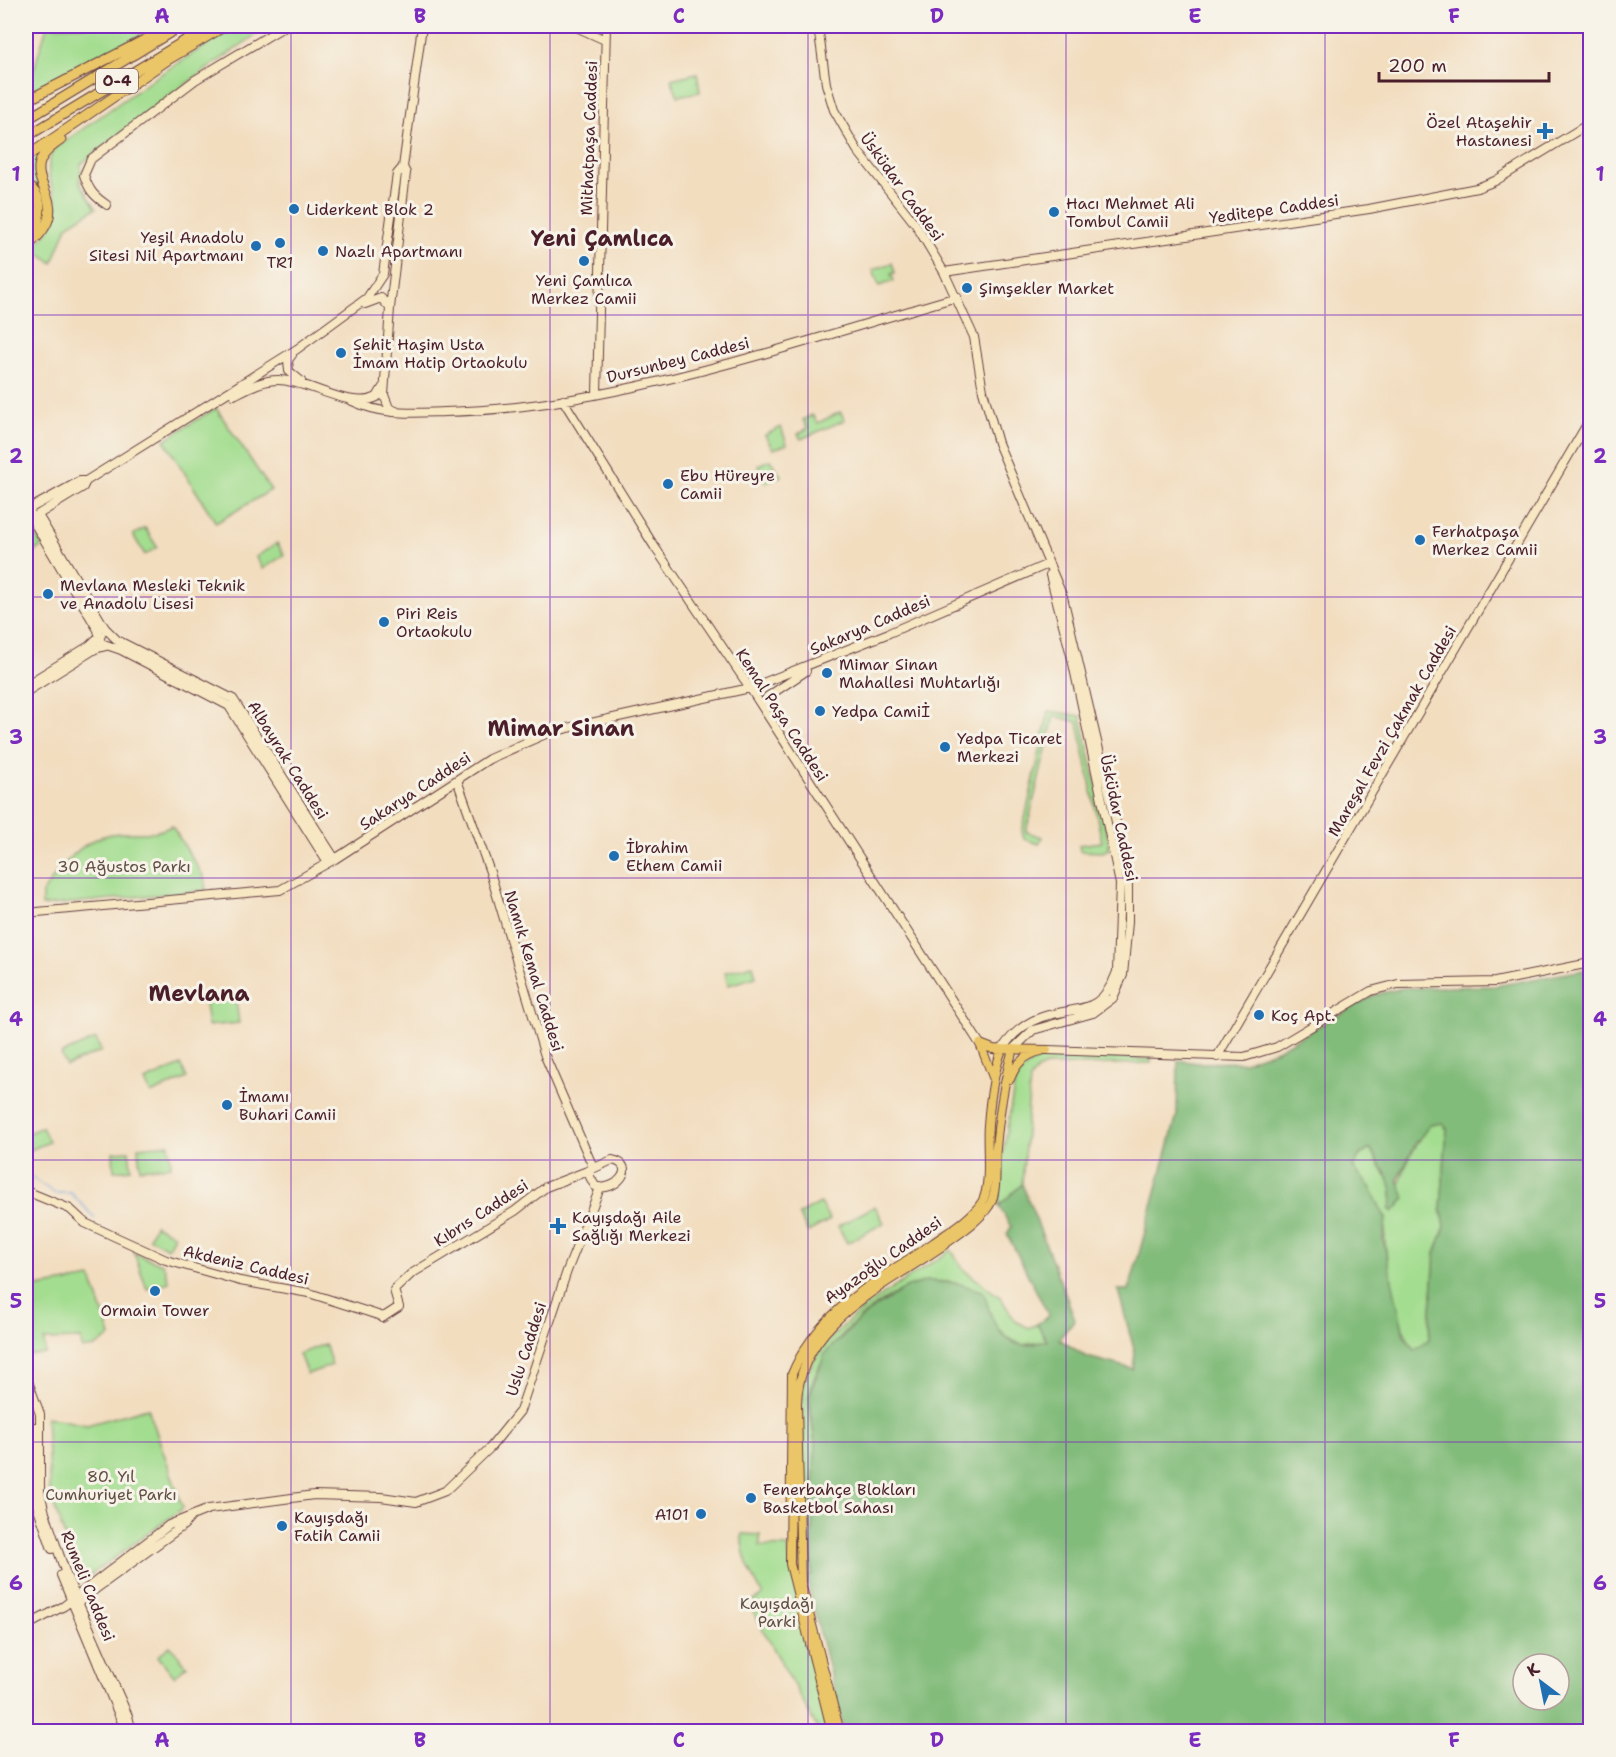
<svg xmlns="http://www.w3.org/2000/svg" width="1616" height="1757" font-family="'Shantell Sans',sans-serif">
<style>
.green{fill:#a3dd8f;stroke:#767e5d;stroke-width:1.5}
.forest{fill:#82bc7a;stroke:#666e52;stroke-width:1.5;fill-rule:evenodd}
.lines{fill:none;stroke-linecap:round;stroke-linejoin:round}
.stream{stroke:#6c9dd6;stroke-width:1.5}
.secondary-casing{stroke:#633c41;stroke-width:10}
.primary-casing{stroke:#633c41;stroke-width:10}
.highway-casing{stroke:#633c41;stroke-width:11}
.secondary{stroke:#f7e8c3;stroke-width:8}
.primary{stroke:#ebc669;stroke-width:8}
.highway{stroke:#ebc669;stroke-width:9}
.grid{fill:none;stroke:#7b2cbf;stroke-width:1.5;stroke-opacity:0.55}
.poi-dot{fill:#1f6fb2;stroke:#f7f3e8;stroke-width:2}
.labels{text-anchor:middle;dominant-baseline:central;stroke-width:6;stroke-linejoin:round;paint-order:stroke}
.shield{fill:#f7f3e8;stroke:#7e5f64;stroke-width:1.5}
.shield-label{font-size:15px;font-weight:bold;fill:#4a1f2b}
.poi-label{font-size:16px;fill:#4a1f2b;stroke:#f7f3e8;text-anchor:start}
.street-label{font-size:16px;fill:#4a1f2b;stroke:#f7f3e8}
.park-label{font-size:16px;fill:#604e44;stroke:#f7f3e8}
.district-label{font-size:22px;font-weight:bold;fill:#4a1f2b;stroke:#f7f3e8}
.neatline{fill:none;stroke:#7b2cbf;stroke-width:2}
.grid-label{font-size:20px;text-anchor:middle;font-weight:bold;fill:#7b2cbf}
</style>
<rect width="100%" height="100%" fill="#f7f3e8"/>
<filter id="ink" filterUnits="userSpaceOnUse"><feTurbulence type="fractalNoise" baseFrequency=".0167" numOctaves="2"/><feDisplacementMap in="SourceGraphic" scale="12" xChannelSelector="R" yChannelSelector="G"/><feConvolveMatrix kernelMatrix="1 2 1 2 8 2 1 2 1" color-interpolation-filters="sRGB"/></filter>
<filter id="wash" filterUnits="userSpaceOnUse"><feTurbulence type="fractalNoise" baseFrequency=".008" numOctaves="4" result="noise"/><feDisplacementMap in="SourceGraphic" scale="24" xChannelSelector="R" yChannelSelector="G"/><feGaussianBlur stdDeviation="1.35" result="paint"/><feColorMatrix in="noise" values="0 0 0 0 0 0 0 0 0 0 0 0 0 0 0 0 0 1.4 0 .05"/><feComposite in="paint" operator="in"/></filter>
<g filter="url(#wash)">
<rect width="100%" height="100%" fill="#f2ddbf"/>
<!-- green -->
<path class="green" d="M47 26H155L89 65 26 97V74L34 69Z
M236 26H268L166 98 81 164 80 183 96 208 67 226 53 263 31 249C86 200 34 194 53 150L159 75Z
M697 73 700 92 678 96 671 79Z
M41 151 44 195 26 179V161Z
M892 263 895 273 891 274 894 281 879 286 873 270Z
M216 408 271 490 216 523 164 440Z
M840 412 845 420 801 439 798 434 808 428 803 420 812 415 818 423Z
M781 427 787 444 773 449 765 435Z
M770 460 781 476 766 483 758 465Z
M26 519 42 546 29 555 26 553Z
M145 528 157 547 145 555 133 535Z
M277 543 284 555 263 569 256 557Z
M1049 711 1081 716 1110 849 1102 852 1080 851 1079 845 1102 842 1078 722 1054 716 1026 832 1042 837 1039 844 1024 839 1022 832Z
M172 826 204 877 206 890 42 906V893C61 868 79 840 112 834 137 830 146 838 172 826Z
M753 965 756 977 728 985 725 972Z
M235 993 239 1023 208 1026 204 997Z
M96 1039 101 1051 66 1066 61 1054Z
M1049 1056 1151 1059V1063L1046 1066 1037 1070 1030 1080 1022 1184 999 1206 1000 1172 1016 1075 1036 1060Z
M181 1065 187 1078 151 1094 145 1081Z
M1442 1123 1447 1129 1441 1208 1445 1226 1435 1254 1429 1340 1414 1350C1396 1323 1381 1250 1386 1218L1353 1167 1359 1156 1370 1149 1392 1185 1393 1212C1399 1179 1409 1152 1430 1125Z
M42 1127 49 1142 28 1151 26 1134Z
M169 1144 171 1166 140 1169 138 1147Z
M129 1151 131 1169 114 1171 113 1152Z
M820 1203 830 1220 808 1232 799 1215Z
M875 1206 884 1223 847 1243 838 1226Z
M155 1225 174 1235 168 1248 149 1238Z
M951 1250 964 1270 1001 1298 1015 1321 1029 1328 1037 1324 1047 1341 1022 1345 1006 1337 957 1283C947 1282 935 1280 925 1282 881 1291 815 1348 810 1394 808 1410 814 1428 815 1444 816 1488 812 1533 811 1577H806L803 1535V1386C818 1327 903 1283 951 1250Z
M134 1253 163 1264 169 1282 147 1289Z
M91 1278 111 1336 95 1347 82 1349 81 1339 44 1340 45 1353 26 1355V1289Z
M325 1344 332 1365 307 1374 299 1354Z
M148 1408 183 1508 81 1582 50 1495 46 1417 87 1425Z
M742 1534 760 1535V1546L787 1547 828 1731H819L749 1604 763 1595C752 1575 741 1557 742 1534Z
M170 1646 187 1666 174 1676 158 1656Z"/>
<!-- forest -->
<path class="forest" d="M26 188C39 202 39 217 26 230Z
M1590 969V1731H844L806 1577 811 1576 815 1444 809 1396 825 1353 868 1312 905 1288 927 1281 957 1283 984 1292C989 1313 997 1341 1023 1345 1030 1346 1040 1342 1047 1341L1037 1324 1049 1316 1007 1234 1011 1227 999 1206 1022 1184 1075 1319 1059 1339 1087 1357 1133 1369 1135 1353 1118 1290H1129L1177 1115 1178 1060 1198 1063 1244 1062 1277 1050 1374 995 1403 988 1495 986ZM1442 1123 1447 1129 1441 1208 1445 1226 1435 1254 1429 1339 1414 1350 1404 1335 1383 1239 1386 1219 1370 1187 1353 1167 1359 1156 1370 1149C1381 1167 1400 1189 1389 1209L1393 1212 1405 1198 1398 1180 1416 1143 1430 1125ZM1523 1664H1559V1700H1523Z"/>
<g class="lines">
<!-- stream -->
<path class="stream" d="M26 1178 31 1177 54 1193H71L95 1218"/>
</g>
</g>
<g filter="url(#ink)">
<g class="lines">
<!-- secondary casing -->
<g class="secondary-casing">
<path id="secondary" d="M574 26 605 40
M818 26 826 84 834 110 857 150 916 225 944 272 974 337 983 391 998 443 1063 597 1128 873V922L1123 975 1113 998 1093 1013 1033 1030 1013 1049
M107 205C94 196 89 191 84 175L91 159 195 80 285 26
M944 272 1369 209 1477 188 1495 181 1590 123
M365 304 381 298 390 308
M292 355 288 360 289 371 301 381
M597 394 606 26
M234 395C248 388 262 380 278 380 308 380 351 411 377 397L383 387
M563 400 654 546 750 688 980 1044
M352 401C384 416 411 413 445 412 614 408 795 343 957 297
M396 411 389 408 384 395 390 308 406 173 403 167 422 26
M29 515 31 508 80 481H86L297 349 367 298 383 274 397 174 403 167
M38 515 105 628 117 640 233 699 335 859
M30 516 98 630 101 643 121 650 229 706 328 863
M34 517 83 487 86 481
M26 685 89 646 101 635
M26 692 95 649 106 646
M766 712 767 697 806 671
M457 780 490 872 545 1056 593 1167
M26 913 280 890 335 859 489 759 550 732 750 688 889 633 1048 564
M1002 1049C1012 1034 1024 1023 1042 1017 1079 1005 1100 1017 1117 972L1120 884 1072 659 1050 575
M1047 1050 1244 1057 1277 1047 1371 991 1398 984 1495 982 1590 963
M1217 1057 1590 419
M612 1160C639 1165 615 1194 595 1186L590 1177V1170Z
M26 1191 70 1209 85 1223 166 1260 240 1281 309 1293 384 1317
M382 1318 399 1307 394 1290 411 1274 515 1211 546 1187 590 1170
M26 1376 40 1414V1492L45 1513 67 1577 128 1716 132 1732
M35 1427 33 1494 52 1549
M61 1575 126 1732
M75 1604 184 1525 191 1517
M26 1626 64 1606 169 1525 209 1509 314 1495 381 1497 416 1502 445 1491 490 1448 520 1411 567 1271 600 1188"/>
</g>
<!-- primary casing -->
<g class="primary-casing">
<path id="primary" d="M980 1044 993 1049 1047 1050
M980 1044 993 1077
M1010 1079C1016 1064 1024 1055 1041 1051
M832 1732 790 1564 792 1374C818 1310 879 1280 933 1243 950 1231 971 1219 982 1202 992 1185 986 1145 988 1125 990 1098 993 1074 1002 1049
M840 1732 801 1583 797 1404C798 1322 886 1286 944 1245 960 1233 978 1222 989 1206 999 1190 994 1166 996 1148 999 1115 1004 1081 1013 1049"/>
</g>
<!-- highway casing -->
<g class="highway-casing">
<path id="highway" d="M26 101 154 35
M26 120 181 26
M26 137 209 26
M26 157 169 59 225 26
M26 184C46 197 43 223 26 237
M26 247C79 205 24 185 43 156 48 149 55 144 61 140"/>
</g>
<!-- secondary -->
<use href="#secondary" class="secondary"/>
<!-- primary -->
<use href="#primary" class="primary"/>
<!-- highway -->
<use href="#highway" class="highway"/>
</g>
</g>
<!-- grid -->
<path class="grid" d="M291 26V1732M550 26V1732M808 26V1732M1066 26V1732M1325 26V1732M26 315H1590M26 597H1590M26 878H1590M26 1160H1590M26 1442H1590"/>
<!-- markers -->
<g class="poi-dot">
<path d="M1542 122h6v6h6v6h-6v6h-6v-6h-6v-6h6z"/>
<circle cx="294" cy="209" r="6"/>
<circle cx="1054" cy="212" r="6"/>
<circle cx="280" cy="243" r="6"/>
<circle cx="256" cy="246" r="6"/>
<circle cx="323" cy="251" r="6"/>
<circle cx="584" cy="261" r="6"/>
<circle cx="967" cy="288" r="6"/>
<circle cx="341" cy="353" r="6"/>
<circle cx="668" cy="484" r="6"/>
<circle cx="1420" cy="540" r="6"/>
<circle cx="48" cy="594" r="6"/>
<circle cx="384" cy="622" r="6"/>
<circle cx="827" cy="673" r="6"/>
<circle cx="820" cy="711" r="6"/>
<circle cx="945" cy="747" r="6"/>
<circle cx="614" cy="856" r="6"/>
<circle cx="1259" cy="1015" r="6"/>
<circle cx="227" cy="1105" r="6"/>
<path d="M555 1217h6v6h6v6h-6v6h-6v-6h-6v-6h6z"/>
<circle cx="155" cy="1291" r="6"/>
<circle cx="751" cy="1498" r="6"/>
<circle cx="701" cy="1514" r="6"/>
<circle cx="282" cy="1526" r="6"/>
</g>
<g class="labels">
<!-- shield labels -->
<rect class="shield" x="96" y="69" width="42" height="24" rx="4.5"/>
<g class="shield-label">
<text x="117" y="81">O-4</text>
</g>
<!-- poi labels -->
<g class="poi-label">
<text x="1532" y="122" text-anchor="end">Özel Ataşehir<tspan x="1532" dy="18">Hastanesi</tspan></text>
<text x="1066" y="203">Hacı Mehmet Ali<tspan x="1066" dy="18">Tombul Camii</tspan></text>
<text x="306" y="209">Liderkent Blok 2</text>
<text x="244" y="237" text-anchor="end">Yeşil Anadolu<tspan x="244" dy="18">Sitesi Nil Apartmanı</tspan></text>
<text x="335" y="251">Nazlı Apartmanı</text>
<text x="280" y="262" text-anchor="middle">TR1</text>
<text x="584" y="280" text-anchor="middle">Yeni Çamlıca<tspan x="584" dy="18">Merkez Camii</tspan></text>
<text x="979" y="288">Şimşekler Market</text>
<text x="353" y="344">Şehit Haşim Usta<tspan x="353" dy="18">İmam Hatip Ortaokulu</tspan></text>
<text x="680" y="475">Ebu Hüreyre<tspan x="680" dy="18">Camii</tspan></text>
<text x="1432" y="531">Ferhatpaşa<tspan x="1432" dy="18">Merkez Camii</tspan></text>
<text x="60" y="585">Mevlana Mesleki Teknik<tspan x="60" dy="18">ve Anadolu Lisesi</tspan></text>
<text x="396" y="613">Piri Reis<tspan x="396" dy="18">Ortaokulu</tspan></text>
<text x="839" y="664">Mimar Sinan<tspan x="839" dy="18">Mahallesi Muhtarlığı</tspan></text>
<text x="832" y="711">Yedpa Camiİ</text>
<text x="957" y="738">Yedpa Ticaret<tspan x="957" dy="18">Merkezi</tspan></text>
<text x="626" y="847">İbrahim<tspan x="626" dy="18">Ethem Camii</tspan></text>
<text x="1271" y="1015">Koç Apt.</text>
<text x="239" y="1096">İmamı<tspan x="239" dy="18">Buhari Camii</tspan></text>
<text x="572" y="1217">Kayışdağı Aile<tspan x="572" dy="18">Sağlığı Merkezi</tspan></text>
<text x="155" y="1310" text-anchor="middle">Ormain Tower</text>
<text x="763" y="1489">Fenerbahçe Blokları<tspan x="763" dy="18">Basketbol Sahası</tspan></text>
<text x="689" y="1514" text-anchor="end">A101</text>
<text x="294" y="1517">Kayışdağı<tspan x="294" dy="18">Fatih Camii</tspan></text>
</g>
<!-- street labels -->
<g class="street-label">
<text transform="translate(589 138) rotate(-88)">Mithatpaşa Caddesi</text>
<text transform="translate(902 187) rotate(54)">Üsküdar Caddesi</text>
<text transform="translate(1274 209) rotate(-8)">Yeditepe Caddesi</text>
<text transform="translate(678 360) rotate(-14)">Dursunbey Caddesi</text>
<text transform="translate(870 625) rotate(-23)">Sakarya Caddesi</text>
<text transform="translate(782 715) rotate(57)">Kemal Paşa Caddesi</text>
<text transform="translate(1392 731) rotate(-60)">Mareşal Fevzi Çakmak Caddesi</text>
<text transform="translate(288 760) rotate(58)">Albayrak Caddesi</text>
<text transform="translate(415 791) rotate(-33)">Sakarya Caddesi</text>
<text transform="translate(1119 818) rotate(78)">Üsküdar Caddesi</text>
<text transform="translate(534 971) rotate(73)">Namık Kemal Caddesi</text>
<text transform="translate(481 1213) rotate(-33)">Kıbrıs Caddesi</text>
<text transform="translate(883 1260) rotate(-35)">Ayazoğlu Caddesi</text>
<text transform="translate(246 1265) rotate(13)">Akdeniz Caddesi</text>
<text transform="translate(526 1349) rotate(-72)">Uslu Caddesi</text>
<text transform="translate(88 1586) rotate(68)">Rumeli Caddesi</text>
</g>
<!-- park labels -->
<g class="park-label">
<text x="124" y="866">30 Ağustos Parkı</text>
<text x="111" y="1476">80. Yıl<tspan x="111" dy="18">Cumhuriyet Parkı</tspan></text>
<text x="777" y="1603">Kayışdağı<tspan x="777" dy="18">Parki</tspan></text>
</g>
<!-- district labels -->
<g class="district-label">
<text x="602" y="238">Yeni Çamlıca</text>
<text x="561" y="728">Mimar Sinan</text>
<text x="199" y="993">Mevlana</text>
</g>
</g>
<!-- margin -->
<rect width="1616" height="1757" fill="none" stroke="#f7f3e8" stroke-width="66"/>
<!-- north arrow -->
<g transform="translate(1541 1682) rotate(328)"><circle r="28" fill="#f7f3e8" stroke="#b29e9c" stroke-width="1.5"/>
<path d="M0-4.5L10 22L0 15L-10 22Z" fill="#1f6fb2"/>
<text y="-9" font-size="16" font-weight="bold" text-anchor="middle" fill="#4a1f2b">K</text>
</g>
<!-- scale -->
<path d="M1379 72v9h170v-9" fill="none" stroke="#4a1f2b" stroke-width="3"/>
<text x="1388" y="72" font-size="18" fill="#4a1f2b" stroke="#f7f3e8" stroke-width="4.5" paint-order="stroke">200 m</text>
<rect x="33" y="33" width="1550" height="1691" class="neatline"/>
<g class="grid-label">
<text x="162" y="23">A</text>
<text x="420" y="23">B</text>
<text x="679" y="23">C</text>
<text x="937" y="23">D</text>
<text x="1195" y="23">E</text>
<text x="1454" y="23">F</text>
<text x="16" y="181">1</text>
<text x="1600" y="181">1</text>
<text x="16" y="463">2</text>
<text x="1600" y="463">2</text>
<text x="16" y="744">3</text>
<text x="1600" y="744">3</text>
<text x="16" y="1026">4</text>
<text x="1600" y="1026">4</text>
<text x="16" y="1308">5</text>
<text x="1600" y="1308">5</text>
<text x="16" y="1590">6</text>
<text x="1600" y="1590">6</text>
<text x="162" y="1747">A</text>
<text x="420" y="1747">B</text>
<text x="679" y="1747">C</text>
<text x="937" y="1747">D</text>
<text x="1195" y="1747">E</text>
<text x="1454" y="1747">F</text>
</g>
</svg>
